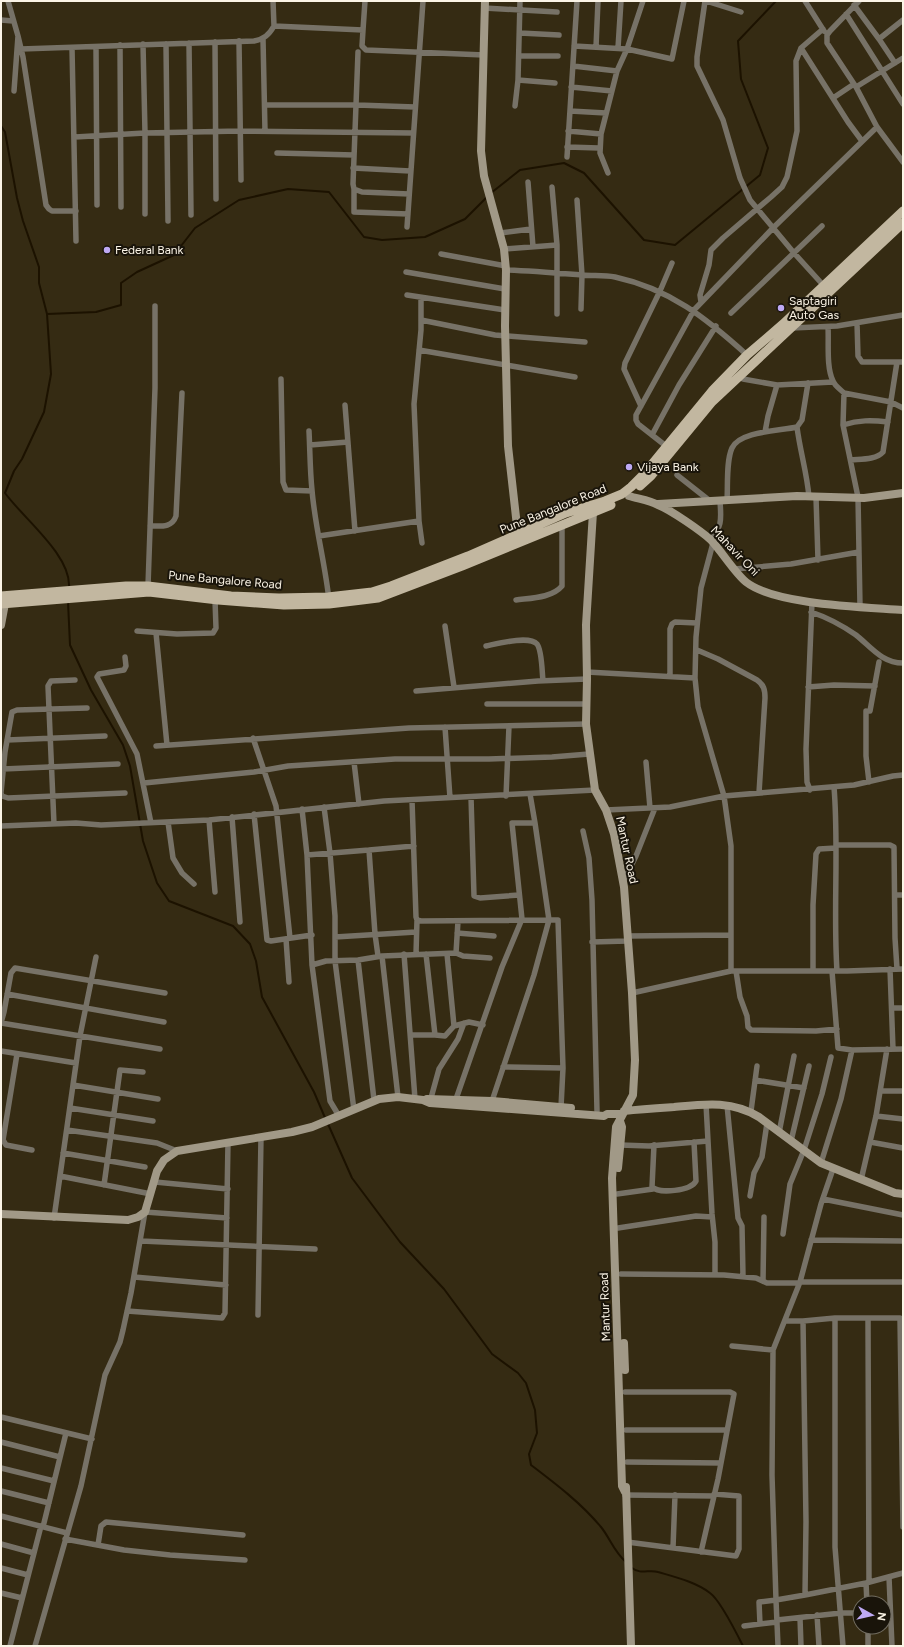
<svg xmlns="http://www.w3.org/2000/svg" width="904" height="1647" font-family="Figtree,sans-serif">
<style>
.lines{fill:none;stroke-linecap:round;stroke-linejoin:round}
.stream{stroke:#1c1200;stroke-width:2}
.street{stroke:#777267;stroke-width:5.5}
.secondary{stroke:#a19987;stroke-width:8}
.primary{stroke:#c2b7a0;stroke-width:9}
.poi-dot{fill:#bea9f4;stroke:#19140a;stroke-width:1.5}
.labels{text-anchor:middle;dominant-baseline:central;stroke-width:4;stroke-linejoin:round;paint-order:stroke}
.poi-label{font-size:12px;fill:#fbf4e6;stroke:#19140a;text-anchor:start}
.street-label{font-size:12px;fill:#fbf4e6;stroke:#19140a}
</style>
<rect width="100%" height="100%" fill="#352b13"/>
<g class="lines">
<!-- stream -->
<path class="stream" d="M1 126 5 132 17 198 23 221 39 267V283L47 314 96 312 121 305V283L137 272 174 255 195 228 239 200 288 189 329 192 364 237 382 240 425 237 465 219 487 197
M491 193 520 170 564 163 584 173 644 240 675 245 760 175 768 148 741 79 738 41 776 1
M47 314 51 374 44 412 22 459 14 471 5 493C23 518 71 555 69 587
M68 602 70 645 91 690 123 745 130 766 143 841 157 883 169 901 233 926 250 944 256 961 262 997 314 1092 326 1120
M328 1124 352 1178 400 1242 444 1289 492 1354 518 1373 526 1383 535 1410 537 1433 529 1454 531 1465C556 1484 581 1503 601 1527 610 1538 614 1552 626 1562
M632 1568C641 1575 649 1569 658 1572 675 1577 696 1582 710 1593 720 1600 737 1634 743 1646"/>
<!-- street -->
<path class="street" d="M8 1 18 36 14 91
M273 1 274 26 363 30 362 46 366 50 484 55
M705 1 697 57V66L723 120 740 178 750 200 794 253 824 286
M706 1 741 12
M805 1 824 31
M859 1 830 31 827 35V43L856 87 877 127 903 162
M854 5 879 39 895 63
M484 8 557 12
M846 14 903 104
M1 20 13 21
M363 30 365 1
M520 33 559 35
M18 36 23 57 46 205 49 209 52 211H76
M263 39 265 131
M879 39 903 20
M239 41 241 180
M215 42 216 199
M189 43 191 215
M143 44 145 133V214
M166 44 168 221
M120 45 121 207
M574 46 627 49 672 59 684 1
M96 47 97 205
M596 47 598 1
M72 48 76 241
M618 48 621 1
M801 48 848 122 862 141
M21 49 254 41C264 39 269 35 274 26
M358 52 353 184 354 189 362 192 409 194
M519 56H558
M573 66 617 71
M518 80 555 83
M571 87 612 91
M856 87 903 58
M833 98 854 84
M265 105H357L415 107
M515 106 518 80 520 1
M570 111 606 113
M568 131 601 134
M75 137 145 133 240 131 413 133
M567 147 599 148
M277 153 354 155
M567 157 577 1
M353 168 410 171
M608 173 600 153 601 134 617 71 627 49 643 1
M528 182 533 247
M552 187 557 245V314
M354 189V212L408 214
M577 200 582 275 581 309
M407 227 423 1
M500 233 531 229
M504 249 557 245
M441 254 506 266
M506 270C531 271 556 273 582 275 593 276 604 275 615 277 670 289 706 318 747 355
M406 272 505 289
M407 295 505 310
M421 298V330L414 404 419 521 422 543
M701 302 700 295 709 265 711 250 723 238 771 197 782 187 787 177 797 131 796 61 801 48 823 29
M731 313 822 226
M421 320 495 335 585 342
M857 323 858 356 862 362H903
M828 327C829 342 826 367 833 381 835 386 840 389 844 393L891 402 903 408
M792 328 837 326 903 315
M419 350 575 377
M737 377 743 379 777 385 833 382
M281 379 283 482 286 490 312 491
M844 393 843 425 858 497 860 606
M345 405 355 531
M641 406 624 369 625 363 660 291 672 263
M843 425C859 420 871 420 888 422
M797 427C800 451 807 473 809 497
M309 431C310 451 310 471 312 490 315 527 325 563 329 600
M765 432 768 416 777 385
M652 435 679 385 716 326
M310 445 348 442
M666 446 638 424 636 420V415L694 310 773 228 877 127
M851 460C860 459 876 460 883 452L897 362
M677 475 710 501
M816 497 818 560
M727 500C728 486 726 461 732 448 740 431 780 431 797 427L802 420 808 383
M150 526C161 526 172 528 176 516L182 393
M319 536 419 521
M710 540C723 526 721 518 720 501
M713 543 701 588 696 637 695 678 698 707 724 796 731 846V971
M735 569 791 564 859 552
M148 586 155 388V306
M516 600C531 598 552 598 562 586V524
M811 612C826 617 843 626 856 635 871 647 882 663 903 663
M445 626 454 687
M137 631 177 634 213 633 216 628 215 600
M156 633 167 745
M486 646C496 644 529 635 537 644 542 650 542 672 543 681
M697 650 718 659 757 680C764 685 765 690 765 698L759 793
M125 657 126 666 124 670 99 674 97 677 137 754 151 823
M587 672 695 678
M670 676V629L672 624 675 622 697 623
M808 687 834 685 875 686
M416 691 538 681 587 679
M487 704H587
M866 711V756L869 782
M870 711 879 662
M445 727 450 798
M253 738 276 806 290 938
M7 740 105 736
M156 746 409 728 586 724
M354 762 359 804
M646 762 650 808
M3 769 118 764
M144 783 254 772 288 766 395 759H489L552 757 589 754
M834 787C839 848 833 910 837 971
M810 790 807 782 806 749 812 602
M1 793 5 752 12 712 17 710 87 708
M1 793 2 796 8 798 125 793
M530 794 535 823
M506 796 509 726
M471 797 474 896 480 898 519 895
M412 800 416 917 417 920 421 921 549 920 535 823H512L522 919 502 967 456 1099
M324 807 330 853 335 916V961L354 1110
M302 809 307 855 312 965 330 1101 339 1116
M606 810 670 807 724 796 854 785 893 776 903 775
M254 814 267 940 271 941 312 935
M232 817 240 922
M209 820 215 892
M168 822 173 858 182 873 194 884
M54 824 48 686 51 681 75 680
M1 826 76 823 101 825 209 820 384 801 595 790
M583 831 589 858 592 900 597 1111
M836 845H890L894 847 895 938 897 969
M307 855 369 850
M623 882 636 856 655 808
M895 895H903
M457 933 494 936
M627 936 731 935
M335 937 416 932
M286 939 289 982
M592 942 627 941
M456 953 463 956 490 958
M404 954 415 1099
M416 954 417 920
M426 954 435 1035 445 1036 454 1026 447 954
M378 956 375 934 369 850 414 846
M382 956 398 1097
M358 960 374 1100
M312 965 326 961 358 960 382 956 456 953 458 921
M890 969 893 1049
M736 971 740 997 747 1016 748 1027 751 1030 816 1031 837 1029
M813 971V905L816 854 819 849 836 848
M832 971 838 1048 852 1050 903 1049
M632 993 731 971H847L903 969
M7 994 164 1022
M892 1008H903
M1 1011 4 1012 1 1023 160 1049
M4 1012 11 973 15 968 165 993
M454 1026 469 1022 483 1025
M411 1035H435
M1 1051 76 1063
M17 1054 3 1140 6 1145 32 1150
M503 1067 563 1068
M755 1080 804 1088
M73 1085 158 1099
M880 1091H903
M431 1098 439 1069 458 1039 464 1023
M492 1101 534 975 549 920H558L563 1068 561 1107
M706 1104 712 1214 715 1242V1275
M727 1105 738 1218 742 1226 743 1276
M70 1108 153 1121
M751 1111 757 1066
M876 1116 903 1119
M67 1130 157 1143 177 1151
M779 1133 794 1056
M791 1141 809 1066
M870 1142 903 1148
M620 1145 649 1146 708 1141
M654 1145 652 1187C659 1194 691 1191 696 1181L694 1142
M63 1153 145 1167
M821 1163 841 1099 852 1050
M60 1176 151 1194
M861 1180 876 1116 887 1049
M155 1182 228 1189
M104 1185 120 1070 143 1072
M617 1194 653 1189
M750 1196 754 1173 762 1157 767 1123
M823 1199 903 1215
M54 1218 80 1036 96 957
M618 1228 696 1216 712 1217
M783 1234 790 1184 804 1150 822 1094 831 1057
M811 1240 903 1241
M141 1241 315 1249
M621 1274 724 1275 756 1278 767 1283H799
M134 1277 226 1285
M763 1281 764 1217
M800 1282H903
M127 1311 222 1318 225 1313 228 1142
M258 1315 261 1137
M835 1318V1547L843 1646
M868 1318 869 1582
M803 1321 835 1318H900L903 1527
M732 1346 773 1350 800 1282 821 1204 833 1169
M773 1350 772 1475 776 1600 805 1595 806 1522 803 1321H785
M625 1392H730L734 1394 718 1479 701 1552
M1 1417 92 1439
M626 1430H727
M1 1442 60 1457
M627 1462 721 1463
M1 1468 54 1481
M1 1491 49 1503
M625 1495 714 1496
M1 1516 67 1533
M43 1527 66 1433
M65 1539 124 1550 170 1555 245 1560
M627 1542 736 1556 739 1549V1496L714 1494
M1 1544 34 1553
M98 1545 101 1526 106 1522 243 1535
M673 1548 675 1495
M1 1568 28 1575
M889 1577 892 1646
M866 1583 867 1603
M1 1593 22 1598
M805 1595 866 1583 903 1573
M817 1615 819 1646
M800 1618 801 1646
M777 1620 841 1613H860
M760 1624 759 1602 776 1600 778 1646
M744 1626 777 1622
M868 1627V1646
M10 1646 41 1526
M35 1646 81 1486 105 1375 120 1342 123 1330 131 1293 145 1212 227 1218"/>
<!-- secondary -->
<path class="secondary" d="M485 1 481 151 484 176 504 249 506 270 505 326 508 446 518 535 519 539
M629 496C638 499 649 500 658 505 671 510 701 531 711 540 722 552 735 573 746 582 775 605 865 607 903 610
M658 504 797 496 864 498 903 493
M593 512 586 625 587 679 586 724 595 790 606 810 614 834 624 887 632 993 635 1060 633 1095 616 1127 612 1178 622 1486 625 1492
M1 625 6 598
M427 1099 492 1101 571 1108
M624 1111C641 1109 658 1108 674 1107 704 1104 732 1100 759 1117L821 1163 895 1193 903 1194
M618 1168 622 1127 620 1121
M1 1214 128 1220 138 1217 145 1212 157 1171 164 1160 177 1151 292 1132 312 1127 379 1099 398 1097 423 1100 430 1103 604 1116 607 1114H622
M624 1343 625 1370
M626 1487 631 1646"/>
<!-- primary -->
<path class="primary" d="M640 486 651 476 712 402 903 223
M1 596 126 586H148L231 596 279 598 328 597 372 592 391 586 468 556 566 513 605 501 622 494 631 487 643 475 712 391 747 355 783 324 903 211
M1 604 149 592 218 600 284 605 329 604 362 600 378 598 462 566 611 505"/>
</g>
<!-- markers -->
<g class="poi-dot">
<circle cx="107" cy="250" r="4"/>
<circle cx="781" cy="308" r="4"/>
<circle cx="629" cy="467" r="4"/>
</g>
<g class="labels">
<!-- poi labels -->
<g class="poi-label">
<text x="115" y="250">Federal Bank</text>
<text x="789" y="301">Saptagiri<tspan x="789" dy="14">Auto Gas</tspan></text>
<text x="637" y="467">Vijaya Bank</text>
</g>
<!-- street labels -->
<g class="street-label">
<text transform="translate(553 509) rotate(-22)">Pune Bangalore Road</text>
<text transform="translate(735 551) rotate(46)">Mahavir Oni</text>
<text transform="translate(225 580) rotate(5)">Pune Bangalore Road</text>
<text transform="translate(627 850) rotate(78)">Mantur Road</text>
<text transform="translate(605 1307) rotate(-92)">Mantur Road</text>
</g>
</g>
<!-- border -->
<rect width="904" height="1647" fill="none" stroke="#fbf4e6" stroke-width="4"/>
<!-- north arrow -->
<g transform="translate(872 1615) rotate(98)"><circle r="19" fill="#19140a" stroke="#736e62"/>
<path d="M0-3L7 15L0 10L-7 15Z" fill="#bea9f4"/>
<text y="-6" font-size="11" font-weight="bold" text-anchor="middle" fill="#fbf4e6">N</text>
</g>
</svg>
